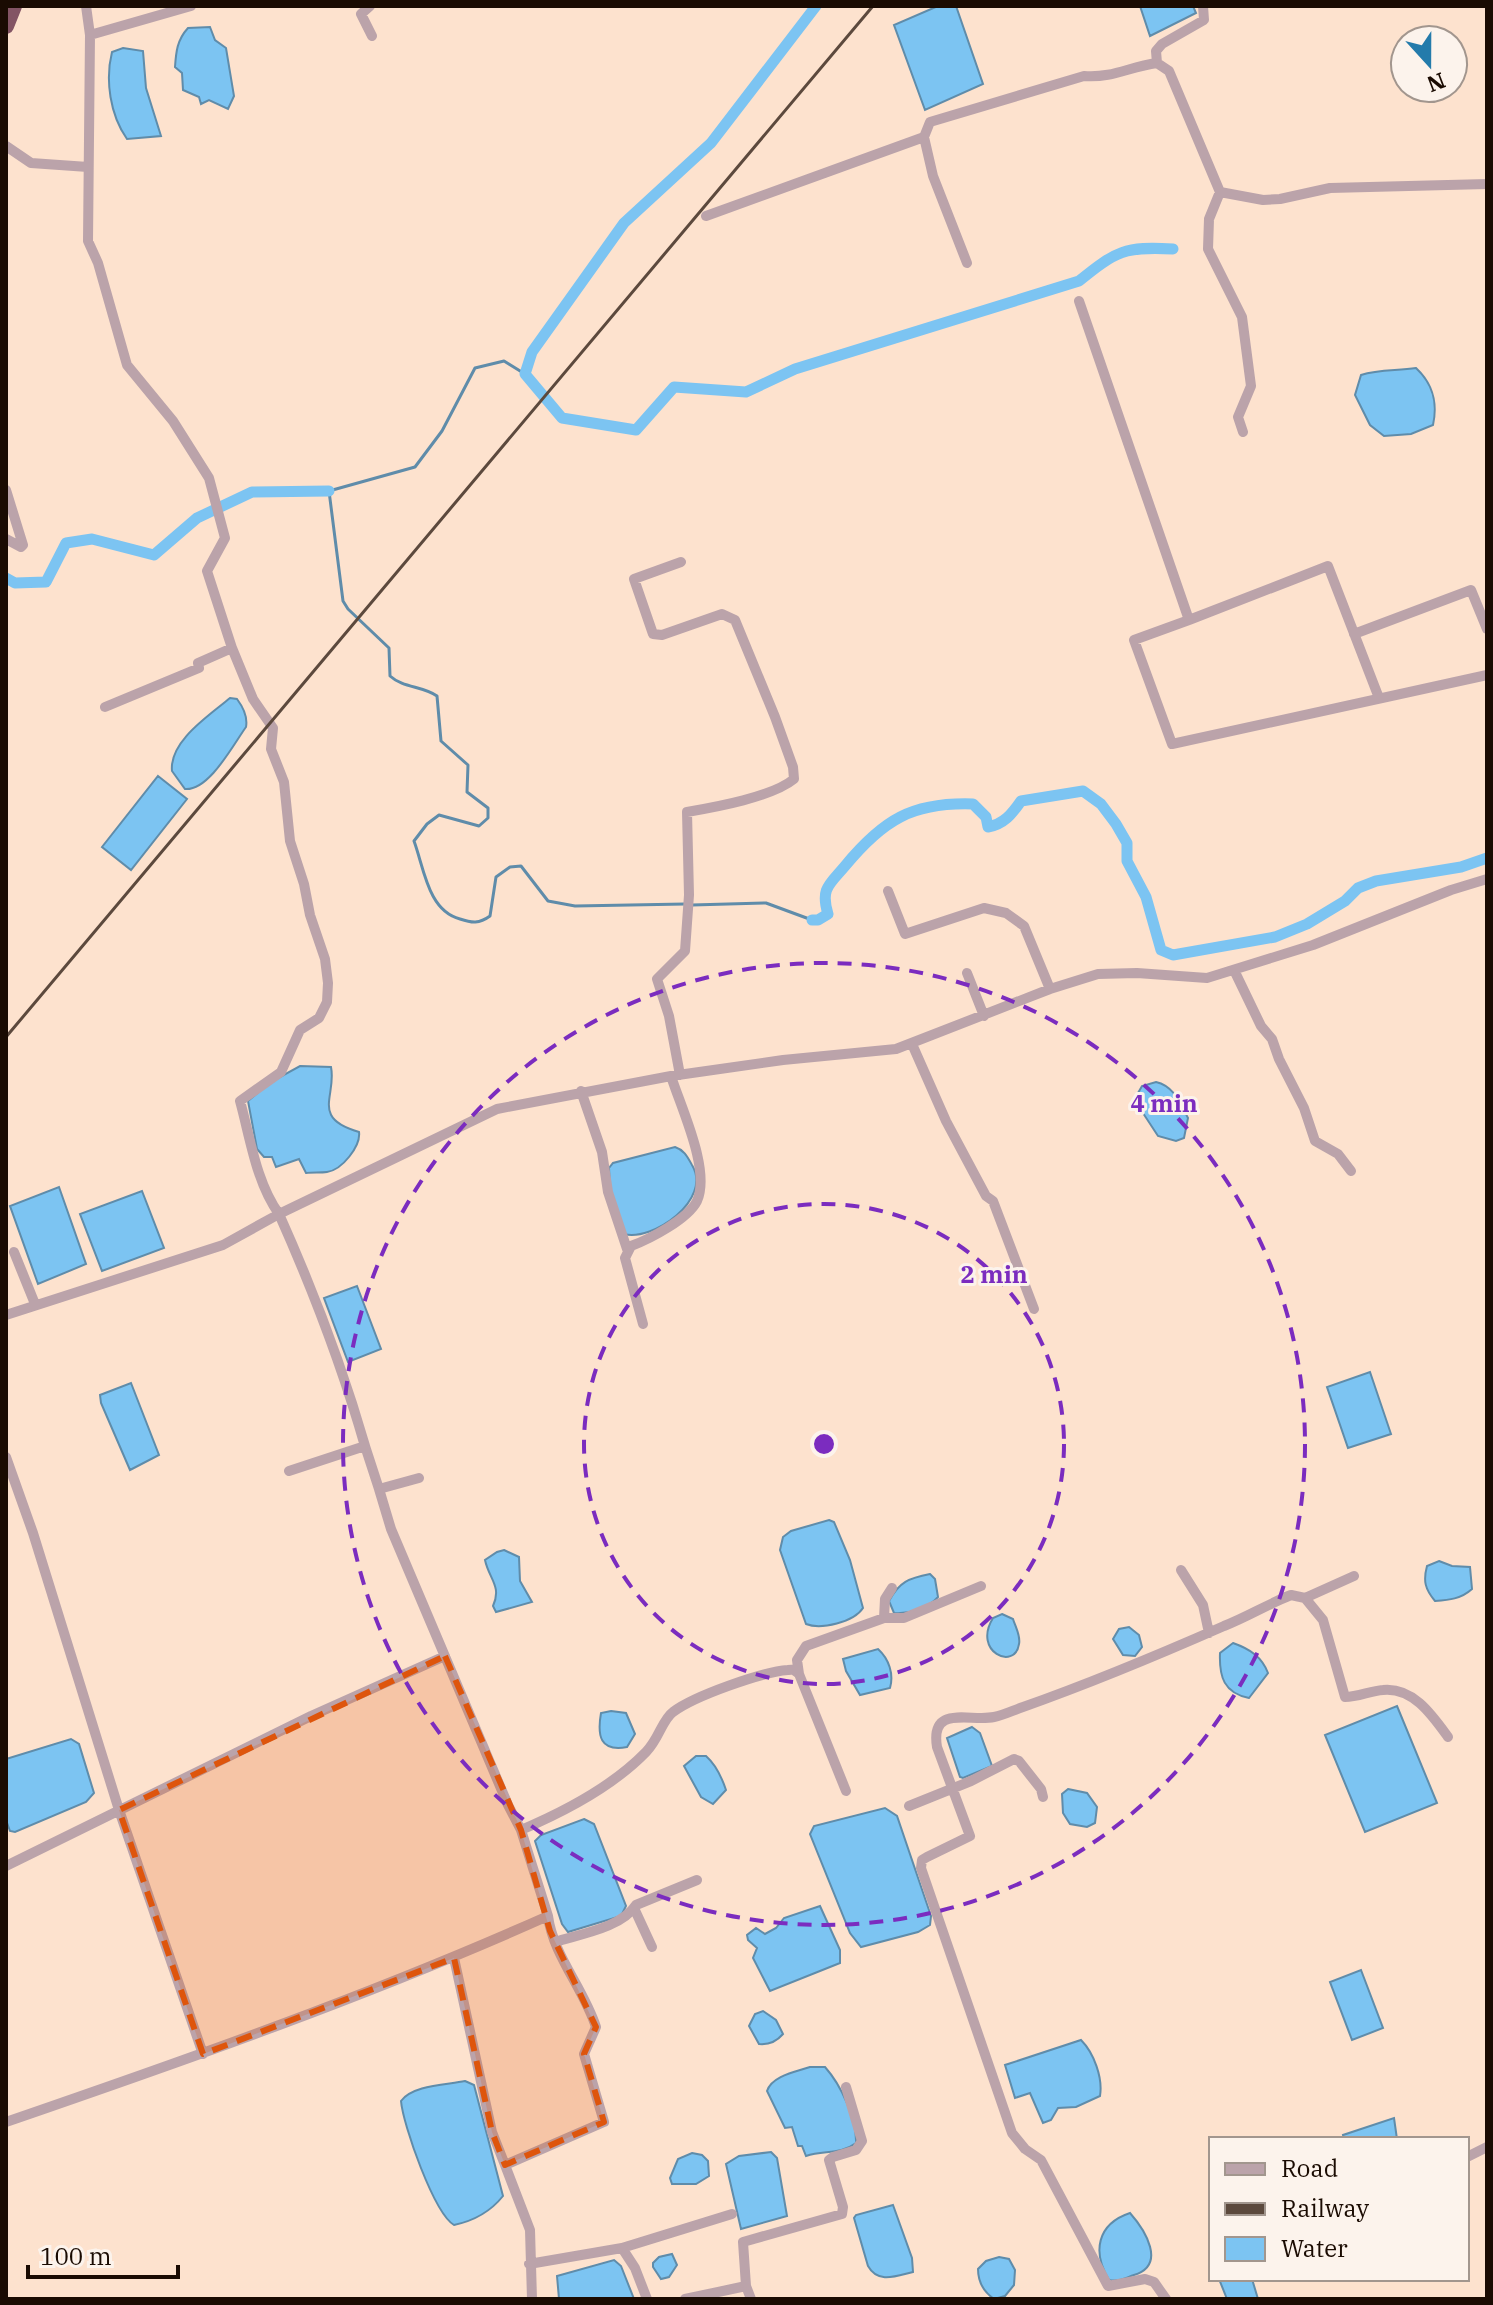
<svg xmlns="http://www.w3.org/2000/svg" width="1493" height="2305" font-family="'IBM Plex Serif',serif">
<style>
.water{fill:#7cc4f2;stroke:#5f8caa;stroke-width:2}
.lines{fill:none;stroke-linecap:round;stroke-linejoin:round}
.stream{stroke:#5f8caa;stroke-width:3}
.canal{stroke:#7cc4f2;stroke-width:11}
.minor{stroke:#bba3aa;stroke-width:10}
.highway{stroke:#835464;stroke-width:16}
.rail{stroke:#5c493d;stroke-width:3}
.marked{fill:#de550c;fill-opacity:0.2;stroke:#de550c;stroke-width:6;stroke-dasharray:16 10;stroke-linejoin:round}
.ring{fill:none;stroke:#7b2cbf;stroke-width:4;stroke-dasharray:14 10}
.centre{fill:#7b2cbf;stroke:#fcf3ec;stroke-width:4}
.ring-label{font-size:24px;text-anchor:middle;font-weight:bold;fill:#7b2cbf;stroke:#fcf3ec;stroke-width:6;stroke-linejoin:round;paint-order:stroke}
</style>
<rect width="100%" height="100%" fill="#fde2ce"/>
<!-- water -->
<path class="water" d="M938 6H956L983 84 925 110 894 25Z
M1140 6H1193L1196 13 1150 36Z
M210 27 215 40 226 48 234 96 228 109 209 100 201 104 199 97 183 90 182 73 175 67C176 52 177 40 188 28Z
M123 48 143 51 146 88 161 136 127 139C110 115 105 80 112 52Z
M1416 368C1433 384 1438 402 1433 425L1411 434 1384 436 1370 425 1355 395 1361 375C1379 369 1397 371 1416 368Z
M230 698 237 699C243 707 248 716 246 727 233 745 209 791 185 789L172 771C169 741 210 715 230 698Z
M158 776 187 799 131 870 102 847Z
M300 1066 331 1067C337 1096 310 1118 359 1132 361 1146 342 1170 327 1172 320 1173 313 1172 306 1173L299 1159 276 1167 272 1157H264L257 1149 248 1101 269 1083Z
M1156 1082C1174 1086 1180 1103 1188 1118L1184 1138 1176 1141 1158 1136 1139 1107 1138 1093 1142 1086Z
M675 1147C684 1150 687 1156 692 1165 713 1200 652 1242 624 1234L610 1188 609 1168 613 1163Z
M59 1187 86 1264 38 1284 10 1206Z
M142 1191 164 1248 102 1271 80 1214Z
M357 1286 381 1349 348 1362 324 1298Z
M1370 1372 1391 1434 1348 1448 1327 1387Z
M131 1383 159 1455 130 1470 101 1403 100 1395Z
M829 1520 834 1522 850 1560 863 1608C854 1622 821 1630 806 1624L780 1550 783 1537 791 1531Z
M504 1550 519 1557 520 1581 532 1602 496 1612 493 1606C502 1586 489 1579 485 1560L497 1552Z
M1439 1561 1452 1566 1470 1567 1472 1589C1461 1599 1449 1600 1435 1601 1425 1589 1423 1581 1427 1566Z
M930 1574 935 1579 938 1597C928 1609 909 1614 894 1613L889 1601C899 1582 909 1578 930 1574Z
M1002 1614 1013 1619C1015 1626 1021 1636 1019 1644 1015 1671 972 1652 993 1618Z
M1129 1627 1139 1635 1142 1647 1135 1656 1123 1655 1113 1639 1119 1629Z
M1233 1643C1250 1649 1262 1657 1268 1673L1249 1698C1224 1693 1219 1677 1220 1653Z
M878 1649C889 1659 894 1674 890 1688L860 1695 846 1671 843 1659Z
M1397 1706 1437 1803 1365 1832 1325 1735Z
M611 1711 626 1713 635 1734 627 1747C600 1752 597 1736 601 1713Z
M972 1727 980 1733 992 1766 963 1778 960 1777 947 1738Z
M71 1739 79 1744 94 1793 86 1802 15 1832 10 1831 6 1820V1759Z
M696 1756H706C715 1764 722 1778 726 1790L713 1804 701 1797 684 1766Z
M1068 1789 1087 1793 1097 1807 1095 1823 1087 1827 1070 1824 1063 1813 1062 1794Z
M885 1808 897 1816 931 1916 930 1925 918 1932 861 1947 850 1933 810 1834 814 1826Z
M584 1819 594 1824 626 1906 621 1916 568 1932 562 1924 535 1841 541 1835Z
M820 1906 840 1950V1963L770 1991 753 1958 757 1948 748 1940 747 1935 756 1928 765 1934 776 1928 784 1918Z
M1361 1970 1383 2028 1352 2040 1330 1982Z
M763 2011 776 2020 783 2034C777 2041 769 2045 759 2044L749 2026 755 2014Z
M1081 2040C1094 2053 1103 2078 1100 2096L1076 2107 1058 2108 1051 2120 1043 2123 1030 2093 1015 2098 1005 2065Z
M810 2067H825C841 2085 857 2119 856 2143 840 2155 825 2150 806 2156L802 2146H798L792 2127 785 2128 767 2091C772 2076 795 2072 810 2067Z
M465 2081 474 2085 503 2196C491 2211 473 2221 454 2225 434 2213 403 2125 401 2101 413 2085 446 2085 465 2081Z
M1394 2118 1397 2139H1344L1343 2135Z
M771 2152 777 2158 787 2216 741 2229 726 2164 739 2156Z
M692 2153 702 2155 708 2161 709 2176 696 2184H672L670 2178 678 2159Z
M893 2205 912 2258 913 2272C896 2276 878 2284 868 2266L854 2218 856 2215Z
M1130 2213C1145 2230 1167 2265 1134 2275 1125 2278 1119 2282 1109 2280 1092 2252 1097 2224 1130 2213Z
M672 2254 677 2265 669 2277 661 2279 653 2267V2263L659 2257Z
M999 2257 1009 2259 1015 2270 1014 2285 1005 2296 994 2299C984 2292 978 2281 978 2269L986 2261Z
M614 2260 621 2266 634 2299H559L557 2276Z
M1219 2279H1252L1258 2299H1227Z"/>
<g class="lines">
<!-- stream -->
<path class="stream" d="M525 374 504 361 475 368 442 431 415 467 329 491 343 601 348 609 389 648 390 676C403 688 423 686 437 696L441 741 468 765 467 792 488 808V818L479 826 439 815 427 824 414 841C424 868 428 911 460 919 472 923 479 924 490 916L496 877 510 867 521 866 548 901 575 906 685 904
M692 905 766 903 812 920"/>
<!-- canal -->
<path class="canal" d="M816 6 711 143 624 223 532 352 525 374 562 418 636 430 674 387 746 392 795 369 1079 281C1116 251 1125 246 1173 249
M6 578 15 583 46 582 66 543 92 539 154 555 197 518 252 492 329 491
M812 920H818L828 914C820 888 830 884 845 866 883 820 912 802 973 804L986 817 988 827C1004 824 1012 814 1021 801L1083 791 1101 804 1116 824 1127 843V861L1146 897 1161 950 1173 955 1275 937 1307 924 1345 901 1358 888 1376 881 1461 867 1487 858"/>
<!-- minor -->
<path class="minor" d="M86 6 90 35
M370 6 361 14 372 36
M1157 63 1156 51 1162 44 1204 20 1203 6
M924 137 930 122 1084 76C1114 78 1128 67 1157 63L1169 71 1220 192 1263 200 1280 199 1330 188 1487 184
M6 146 31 163 88 167
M1220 192 1209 219 1208 249 1242 317 1251 386 1238 417 1243 432
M706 216 924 137 933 176 967 263
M1079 301 1189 620 1134 640 1172 744 1487 675
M6 490 23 545 21 547 6 539
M1189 620 1328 566 1379 698
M1354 634 1471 590 1487 629
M105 707 199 668 198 663 232 648 207 571 225 538 209 478 173 421 127 365 98 263 88 241 90 35 191 6
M888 891 905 934 984 908 1006 913 1024 926 1050 989
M1234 970 1261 1026 1272 1039 1279 1059 1304 1108 1315 1141 1338 1154 1351 1171
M967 973 984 1016
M912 1044 946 1121 986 1196 993 1201 1034 1309
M680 1075 669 1016 657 979 685 951 689 895 687 812C716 807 772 797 794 779L793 767 775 717 735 620 722 614 662 635 653 634 634 579 681 562
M581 1091 602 1152 608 1192 628 1252
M14 1252 35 1304
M6 1315 223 1245 279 1214C256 1182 250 1137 240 1101L281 1072 300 1030 319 1018 327 1002 328 983 325 959 310 915 304 884 290 841 284 782 271 749 273 728 253 699 232 648
M643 1324 625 1258 631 1246C650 1239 688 1219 697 1201 711 1170 681 1108 671 1076L783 1060 896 1049 1050 989 1098 974 1137 973 1207 978 1313 945 1451 890 1487 879
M365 1446 379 1489 419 1478
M6 1457 33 1533 119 1810 203 2054
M289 1471 365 1446C342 1366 313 1290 279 1214L497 1109 671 1076
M379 1489 391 1529 508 1805 521 1830
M1181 1570 1203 1605 1209 1633
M1305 1598 1354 1576
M884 1618 885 1599 892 1588
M846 1791 799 1674 797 1660 806 1646 884 1618H904L981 1586
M909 1806 971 1781 1014 1759 1019 1761 1041 1789 1043 1797
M6 1866 311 1716 445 1656
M634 1908 652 1947
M555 1942C580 1934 621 1928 636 1905L697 1880
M454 1958 492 2132 505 2165
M6 2122C189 2059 371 1995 548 1916L521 1830C566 1811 612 1787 646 1752 659 1739 662 1720 673 1712 694 1696 762 1672 788 1670 794 1669 794 1670 799 1674
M1467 2157 1487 2147
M622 2248 732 2214
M529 2264 622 2248 635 2268 647 2299
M532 2299 530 2230 505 2165 604 2122 584 2054 596 2027C584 1989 553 1955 548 1916
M685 2299 746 2286
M751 2299 746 2286 743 2242 842 2214 843 2207 829 2160 833 2157 856 2150 862 2141 846 2087
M1166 2299 1154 2282 1145 2279 1108 2286 1041 2160 1025 2149 1012 2133 921 1868 922 1860 927 1857 970 1836 937 1747C930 1704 970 1722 994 1717 1004 1715 1014 1710 1023 1707 1091 1683 1158 1655 1224 1626 1247 1617 1268 1604 1291 1595L1305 1598 1323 1620 1345 1697C1358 1697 1370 1691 1383 1690 1413 1687 1432 1715 1448 1737"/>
<!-- highway -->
<path class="highway" d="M6 26 14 6"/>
<!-- rail -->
<path class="rail" d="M6 1037 873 6"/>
</g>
<!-- marked area -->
<path class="marked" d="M445 1656 521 1830 550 1931 596 2027 584 2054 604 2122 505 2165 492 2132 454 1958 203 2054 119 1810Z"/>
<!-- distance rings -->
<g class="ring">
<circle cx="824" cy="1444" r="240"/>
<circle cx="824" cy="1444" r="481"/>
</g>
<circle cx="824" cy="1444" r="12" class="centre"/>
<g class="ring-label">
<text x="1164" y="1112">4 min</text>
<text x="994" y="1283">2 min</text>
</g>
<!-- border -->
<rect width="1493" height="2305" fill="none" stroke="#1a0b02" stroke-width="16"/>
<!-- legend -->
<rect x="1209" y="2137" width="260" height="144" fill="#fcf3ec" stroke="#a2968e" stroke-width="2"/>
<rect x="1225" y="2163" width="40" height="12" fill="#bba3aa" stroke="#a2968e" stroke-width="2"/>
<text x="1281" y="2177" font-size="24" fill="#1a0b02">Road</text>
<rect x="1225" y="2203" width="40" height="12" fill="#5c493d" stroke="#a2968e" stroke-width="2"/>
<text x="1281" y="2217" font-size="24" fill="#1a0b02">Railway</text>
<rect x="1225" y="2237" width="40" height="24" fill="#7cc4f2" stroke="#a2968e" stroke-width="2"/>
<text x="1281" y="2257" font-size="24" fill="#1a0b02">Water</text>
<!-- north arrow -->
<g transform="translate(1429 64) rotate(159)"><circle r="38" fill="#fcf3ec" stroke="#a2968e" stroke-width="2"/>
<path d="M0-6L14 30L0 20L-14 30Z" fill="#247bab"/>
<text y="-12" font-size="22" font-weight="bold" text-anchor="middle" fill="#1a0b02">N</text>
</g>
<!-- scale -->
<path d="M28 2265v12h150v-12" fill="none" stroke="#1a0b02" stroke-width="4"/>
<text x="40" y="2265" font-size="24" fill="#1a0b02" stroke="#fcf3ec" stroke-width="6" paint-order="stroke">100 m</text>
</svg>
